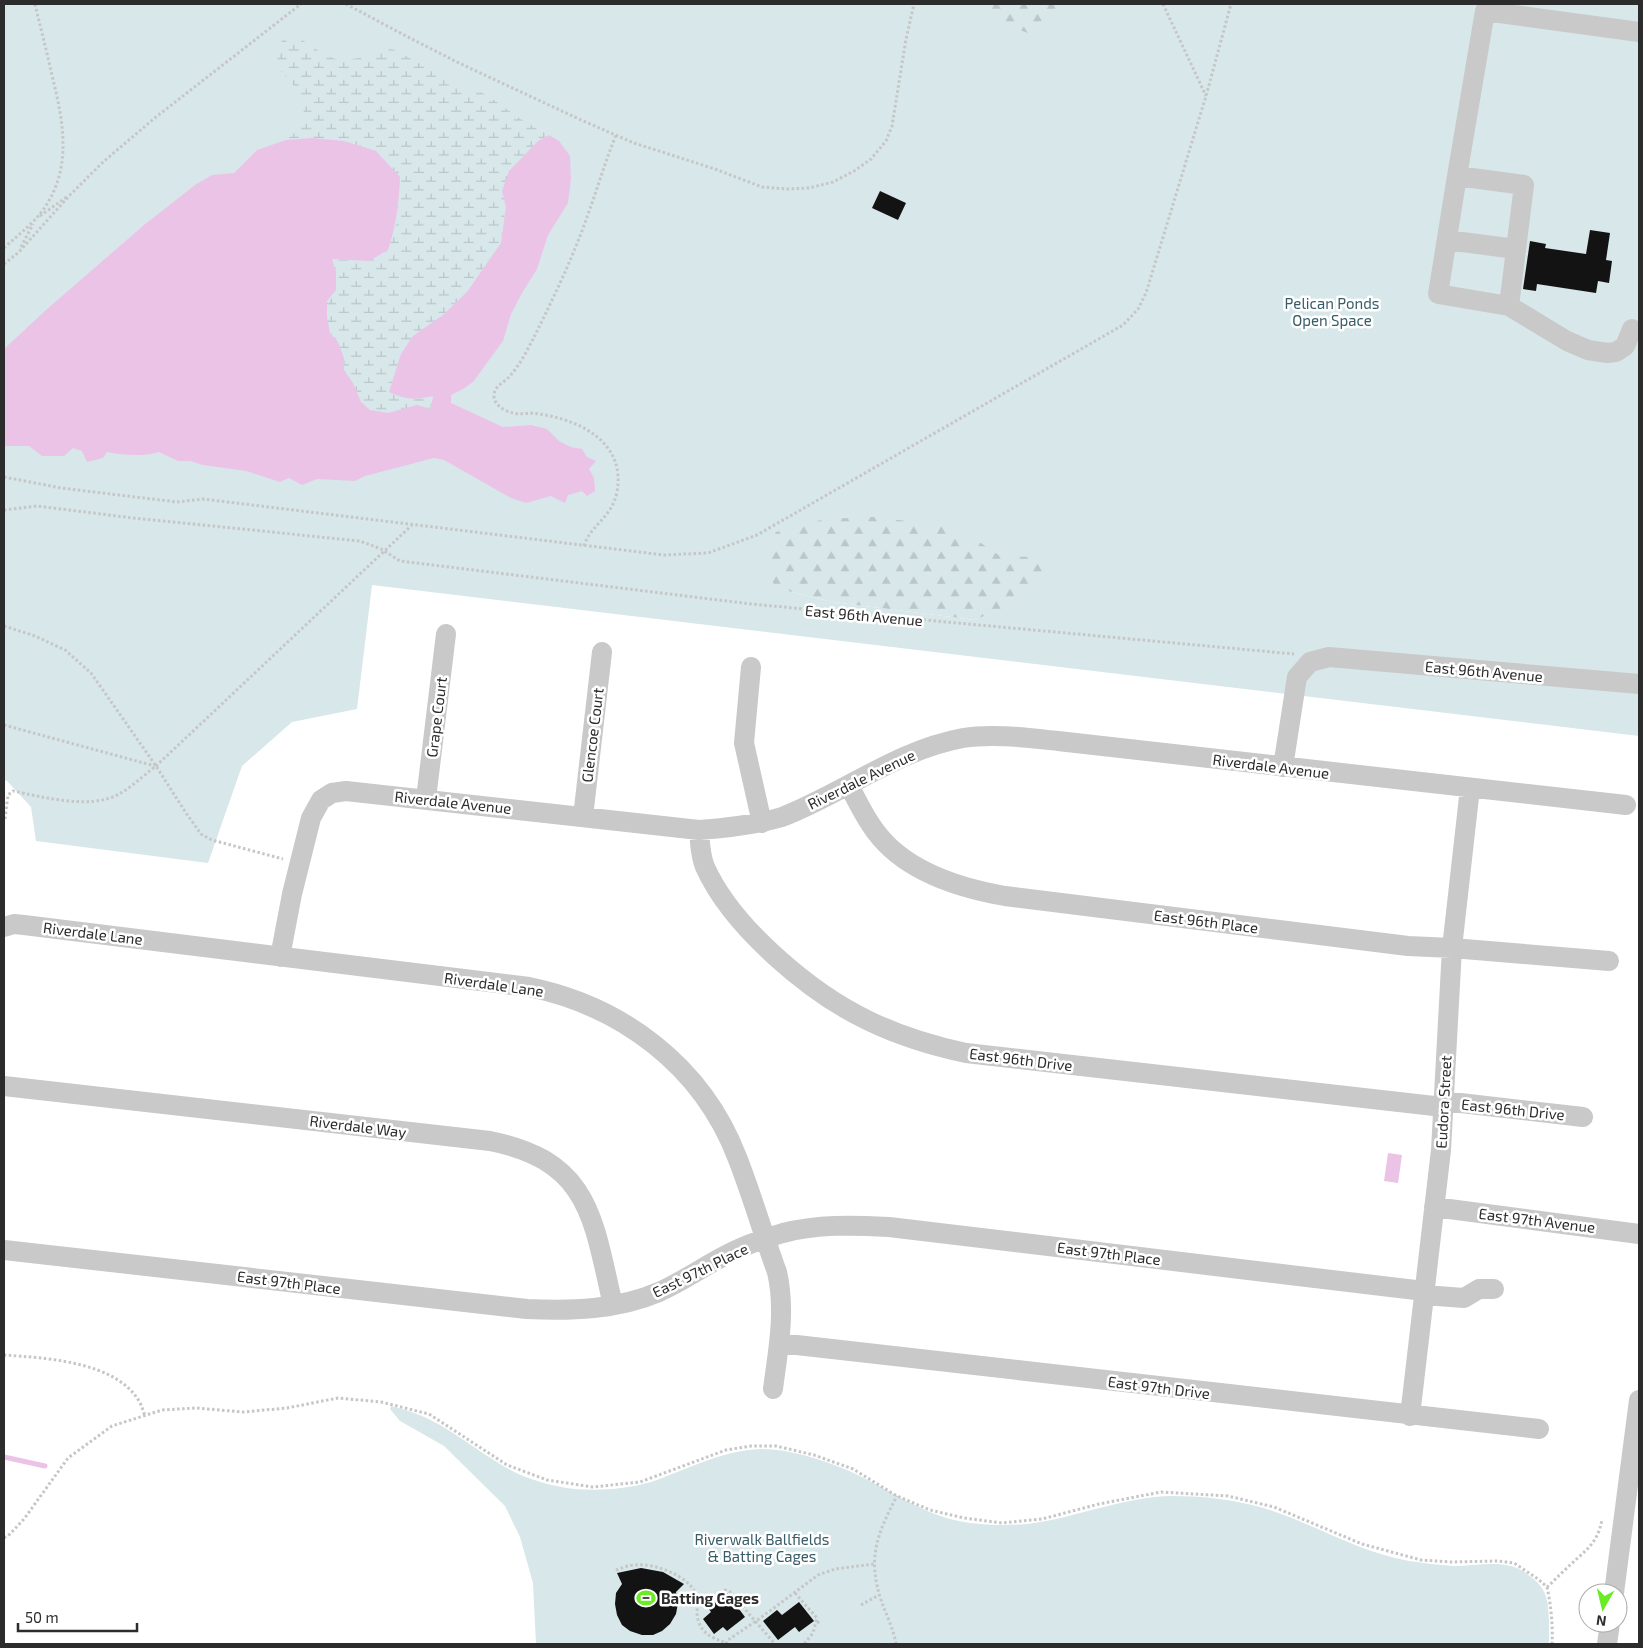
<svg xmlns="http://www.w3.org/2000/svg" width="1643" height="1648" font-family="'Exo 2',sans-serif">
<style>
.green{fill:#d8e7ea;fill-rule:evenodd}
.forest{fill:url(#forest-firs)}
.wetland{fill:url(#wetland-marsh)}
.water{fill:#ebc3e7}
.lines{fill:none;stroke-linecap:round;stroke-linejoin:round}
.stream{stroke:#ebc3e7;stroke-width:5}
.building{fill:#131313}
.path{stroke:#c6c6c6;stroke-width:3;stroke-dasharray:2.5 2.5;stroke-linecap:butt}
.minor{stroke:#c9c9c9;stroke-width:20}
.labels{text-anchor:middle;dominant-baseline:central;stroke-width:5;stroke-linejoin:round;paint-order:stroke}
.park-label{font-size:15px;fill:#385c68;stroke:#fff}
.street-label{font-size:15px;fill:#2c2c2c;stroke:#fff}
.poi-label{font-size:15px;font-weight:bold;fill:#2c2c2c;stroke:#fff;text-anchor:start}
</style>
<defs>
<pattern id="forest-firs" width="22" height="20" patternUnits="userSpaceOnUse" patternTransform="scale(1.25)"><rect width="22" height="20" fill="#d8e7ea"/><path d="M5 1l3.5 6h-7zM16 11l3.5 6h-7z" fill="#bac6c9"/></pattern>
<pattern id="wetland-marsh" width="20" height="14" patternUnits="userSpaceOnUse" patternTransform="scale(1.25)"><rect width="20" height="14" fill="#d8e7ea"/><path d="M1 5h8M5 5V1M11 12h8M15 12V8" fill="none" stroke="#bac6c9"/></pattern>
</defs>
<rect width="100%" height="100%" fill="#fff"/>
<!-- green -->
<path class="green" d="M4 4H1639V736L372 585 357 709 292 722 242 766 208 863 36 841 31 807 7 781 4 780ZM779 589 1004 607 975 620 833 602Z
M391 1406C438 1417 458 1438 497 1462 519 1477 548 1486 575 1489 600 1491 627 1489 651 1482 686 1470 722 1450 761 1449 789 1449 821 1459 847 1470 888 1488 924 1517 970 1523 995 1526 1021 1526 1046 1521 1088 1513 1128 1497 1171 1496 1200 1496 1231 1499 1260 1507 1312 1522 1354 1551 1409 1561 1424 1563 1439 1565 1454 1566 1476 1566 1503 1559 1523 1571 1531 1577 1541 1583 1545 1594 1550 1605 1549 1631 1549 1644H536L533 1583 520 1537 505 1506 444 1446 400 1421 390 1409Z"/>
<!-- forest -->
<path class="forest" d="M985 4H1058L1057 8 1028 33 988 18Z
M873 517 940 525 969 535 1000 556 1032 557 1045 571 1036 587 1022 585 1005 607 975 620 833 602 779 589 770 580 766 550 776 532 825 519Z"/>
<!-- wetland -->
<path class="wetland" d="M298 37C309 44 327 58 340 60 355 61 376 53 390 48L406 56 443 77 487 95 519 118 549 135 538 141 529 152 518 161 502 191 506 207 501 243 467 292 443 315 413 336 401 354 389 392 419 399 433 396 431 409 417 405 388 413 370 410 361 402 353 383 344 370V358L338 342 330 333 327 317V301L336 272 332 259 369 261 388 250 396 226 400 197 376 151 344 141 312 138 286 140 298 130 304 110 294 86 279 69 276 50 283 39Z"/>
<!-- water -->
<path class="water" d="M549 135 559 141 570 156 571 179 568 203 548 235 537 269 522 293 511 314 503 341 473 382 463 389 451 395V403L503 427 531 425 547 429 559 441 571 447 582 449 587 457 596 461 589 469 594 478 595 491 587 496 582 491 568 495 565 503 551 496 526 503 511 498 444 460 434 458 365 476 355 481 317 479 302 485 289 478 280 482 246 471 203 465 190 461H178L159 452C142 457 124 455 107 452L103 458 87 462 82 451 73 448 64 456H42L29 446H4V349L46 310 144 225 195 185 212 175 234 173 257 150 286 140 312 138 344 141 376 151 400 177C399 203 396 226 388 250L369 261 332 259 336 272V290L327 301V317L330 333 338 342 344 358V370L353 383 361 402 370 410 388 413 417 405 431 409 433 396C414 400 407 400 389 392L401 354 413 336 443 315 467 292 501 243 506 207 502 191 509 171 538 141Z
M1388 1153 1402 1155 1398 1183 1384 1181Z"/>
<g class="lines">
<!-- stream -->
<path class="stream" d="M4 1457 45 1466"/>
</g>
<!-- building -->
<path class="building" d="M880 191 906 203 898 220 872 208Z
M1590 230 1610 233 1606 260 1612 261 1609 283 1598 281 1596 293 1537 284 1536 291 1523 289 1530 241 1546 244 1545 248 1586 254Z
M641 1568 663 1572 684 1584 676 1592 678 1603 676 1614 670 1624 662 1631 653 1635H642L630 1631 622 1625 617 1615 615 1604 616 1593 622 1584 617 1573Z
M727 1593 745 1617 727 1631 723 1627 714 1634 703 1619 711 1612 708 1608Z
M799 1602 814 1621 799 1632 795 1627 778 1640 763 1621 777 1610 782 1615Z"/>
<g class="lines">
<!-- path -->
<path class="path" d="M346 4 406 36 459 63 579 119 634 143 715 169 762 187 787 189 809 188 833 182 854 171 871 159 886 141 892 126 906 39 914 4
M1163 4 1206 96
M40 216 68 196
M21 247 33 224
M4 248C19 234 36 222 47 204 73 162 62 116 51 71 46 48 40 26 35 4
M4 264 19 252 69 196 103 162 156 117 301 4
M4 477 61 488 177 502 203 499 664 555 708 553 757 535 1123 325 1138 309 1146 293 1206 96 1231 4
M4 510 37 506 133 518 360 541 381 549 400 561 751 604 1294 654
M584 546C590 525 612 518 617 492 626 443 581 420 539 414 530 412 522 415 513 413 505 411 495 406 494 397 493 387 503 383 509 377 520 365 528 349 535 335 554 297 573 257 587 217 597 190 605 162 616 135
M4 626 35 636 65 650 91 673 156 766 186 813 201 834 212 840 283 859
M4 725 155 766
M5 819 8 795 13 791C42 797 91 810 119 794 132 787 144 775 156 766L412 525
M4 1355C45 1358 115 1361 139 1401 142 1406 143 1411 145 1416
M4 1538 10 1534 24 1519 68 1458 112 1426 162 1410 196 1408 243 1412 287 1408 338 1398 381 1402 429 1414 507 1465 547 1480 593 1487 640 1482 726 1450 751 1446H776L814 1455 853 1469 897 1496 930 1510 964 1518 1002 1523 1042 1519 1099 1504 1161 1492 1228 1496 1274 1507 1362 1544 1421 1560 1451 1562 1498 1561 1514 1563 1538 1579 1547 1587C1553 1582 1558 1576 1564 1571 1581 1553 1598 1546 1602 1519
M616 1570C622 1568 629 1565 635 1565 655 1563 691 1576 697 1597 698 1601 697 1608 697 1613 698 1631 710 1638 727 1643
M1547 1587C1551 1605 1553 1626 1552 1644
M795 1593 817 1618 813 1633 804 1644
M697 1602C709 1602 715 1594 725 1590L730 1592 775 1644
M861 1605 879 1595
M817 1622 822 1623
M726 1644 728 1640 759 1619 818 1575 835 1569 874 1564
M877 1644H878
M896 1644C894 1631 887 1616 882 1603 867 1559 876 1536 897 1496"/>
<!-- minor -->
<path class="minor" d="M1457 176 1485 11 1639 32
M1447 240 1515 249
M1509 306 1524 185 1457 176 1438 294 1509 306 1567 341 1588 350 1607 353 1616 352 1625 346 1632 329
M751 667 744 743 762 823
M1283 767 1297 677 1310 662 1329 657 1639 684
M849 785C857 801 865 818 876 832 905 871 959 888 1005 896L1408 946 1452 948 1609 961
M426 799 446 634
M583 817 602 652
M699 830C700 842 700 855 705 867 732 927 810 993 869 1021 900 1036 933 1046 966 1053L1443 1107
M4 927 14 924 24 925 529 987C622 1006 702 1066 737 1157 752 1195 763 1234 777 1272 786 1311 778 1350 773 1389
M280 957 292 894 311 818 321 800 332 793 346 791 699 830C727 828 755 825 782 817 844 793 897 750 963 738 994 733 1028 738 1058 741L1626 805
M4 1086 490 1141C591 1161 593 1220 613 1305
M1443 1101 1583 1117
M1434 1207 1639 1234
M4 1250 527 1309C571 1311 617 1310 659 1292 684 1281 707 1264 732 1252 748 1244 766 1238 783 1233 817 1224 853 1225 889 1227L1424 1291
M1424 1295 1464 1298 1479 1289H1494
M779 1343 1539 1429
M1410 1416 1441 1150 1452 948 1470 788
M1614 1593 1639 1400
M1607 1644 1610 1623"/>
</g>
<!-- icons -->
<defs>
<g id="stadium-bare" transform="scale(1.5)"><path d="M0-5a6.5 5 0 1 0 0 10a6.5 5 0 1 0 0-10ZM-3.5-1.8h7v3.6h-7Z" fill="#6bea26" stroke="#fff" stroke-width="2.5" paint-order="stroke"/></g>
</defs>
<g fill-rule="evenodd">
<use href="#stadium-bare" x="646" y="1598"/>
</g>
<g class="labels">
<!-- park labels -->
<g class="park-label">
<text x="1332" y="303">Pelican Ponds<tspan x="1332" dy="17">Open Space</tspan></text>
<text x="762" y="1539">Riverwalk Ballfields<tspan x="762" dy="17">&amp; Batting Cages</tspan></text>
</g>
<!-- street labels -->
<g class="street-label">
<text transform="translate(864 615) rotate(5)">East 96th Avenue</text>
<text transform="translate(1484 671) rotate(5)">East 96th Avenue</text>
<text transform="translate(436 717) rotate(-83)">Grape Court</text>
<text transform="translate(592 735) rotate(-83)">Glencoe Court</text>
<text transform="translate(1271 766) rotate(7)">Riverdale Avenue</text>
<text transform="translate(861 779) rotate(-26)">Riverdale Avenue</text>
<text transform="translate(453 802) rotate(6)">Riverdale Avenue</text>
<text transform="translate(1206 921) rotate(7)">East 96th Place</text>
<text transform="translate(93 933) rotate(7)">Riverdale Lane</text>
<text transform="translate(494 984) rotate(8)">Riverdale Lane</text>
<text transform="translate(1021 1059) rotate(7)">East 96th Drive</text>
<text transform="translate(1443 1102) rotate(-87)">Eudora Street</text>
<text transform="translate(1513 1109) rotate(6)">East 96th Drive</text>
<text transform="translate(358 1126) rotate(7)">Riverdale Way</text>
<text transform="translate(1537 1220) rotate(7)">East 97th Avenue</text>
<text transform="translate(1109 1253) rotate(7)">East 97th Place</text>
<text transform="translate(700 1270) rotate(-26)">East 97th Place</text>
<text transform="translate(289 1282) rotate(7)">East 97th Place</text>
<text transform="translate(1159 1387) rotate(7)">East 97th Drive</text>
</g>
<!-- poi labels -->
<g class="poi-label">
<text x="661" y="1598">Batting Cages</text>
</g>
</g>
<!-- border -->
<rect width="1643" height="1648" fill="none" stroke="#2c2c2c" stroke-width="10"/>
<!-- north arrow -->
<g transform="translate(1603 1608) rotate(188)"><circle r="24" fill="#ffffff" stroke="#ababab"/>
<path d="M0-4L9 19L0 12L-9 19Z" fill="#6bea26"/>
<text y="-8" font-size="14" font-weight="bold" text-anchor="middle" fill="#2c2c2c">N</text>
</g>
<!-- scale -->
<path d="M18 1623v8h119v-8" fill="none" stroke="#2c2c2c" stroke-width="2.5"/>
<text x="25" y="1623" font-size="15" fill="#2c2c2c" stroke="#ffffff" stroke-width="4" paint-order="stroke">50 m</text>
</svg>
